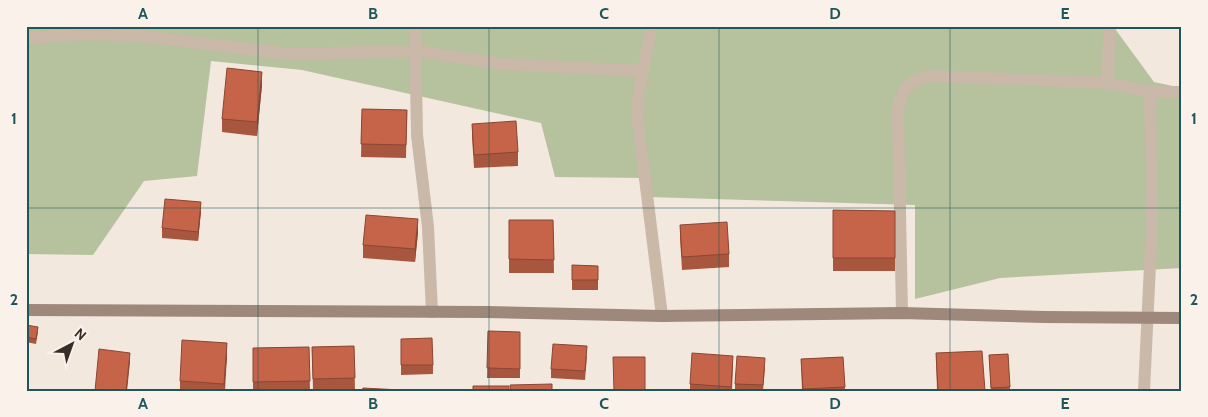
<svg xmlns="http://www.w3.org/2000/svg" width="1208" height="417" font-family="Cabin,sans-serif">
<style>
.green{fill:#b6c19e}
.lines{fill:none;stroke-linecap:round;stroke-linejoin:round}
.minor{stroke:#cab8a9;stroke-width:12}
.secondary{stroke:#9e877b;stroke-width:12}
.wall{fill:#a9563f}
.shaded-wall{fill:#8a4633}
.building{fill:#c56449;stroke:#8a4633}
.grid{fill:none;stroke:#1f5759;stroke-width:1;stroke-opacity:0.55}
.neatline{fill:none;stroke:#1f5759;stroke-width:2}
.grid-label{font-size:16px;text-anchor:middle;font-weight:bold;fill:#1f5759}
</style>
<rect width="100%" height="100%" fill="#f2e8de"/>
<!-- green -->
<path class="green" d="M26 26H1113L1154 82 1182 88V268L1000 278 915 299V205L649 197 648 178 555 177 541 123 302 70 211 61 197 176 144 181 93 255 26 254Z"/>
<g class="lines">
<!-- minor -->
<path class="minor" d="M415 26 417 135 428 227 432 312
M652 26 639 90 637 114 662 316
M26 38 86 34 142 36 288 54 416 51 502 64 643 71
M1107 83 1110 26
M902 313 898 110C903 85 907 81 932 76L1107 83 1150 92H1182
M1144 391 1152 223 1150 92"/>
<!-- secondary -->
<path class="secondary" d="M26 310 487 312 662 316 902 313 1045 317 1182 318"/>
</g>
<!-- wall -->
<path class="wall" d="M262 85 257 136 222 132V119Z
M362 109 407 110 406 158 361 157Z
M472 124 518 152V166L474 168 472 137Z
M833 210 895 211V271H833Z
M201 211 198 241 162 238V228Z
M509 220H553L554 273H509Z
M680 225 729 254V267L682 270 680 238Z
M418 232 415 262 363 258V245Z
M572 265 598 266V290H572Z
M26 325 38 332 36 344 26 342Z
M488 331 520 332V378H487Z
M401 339 433 365V374L401 375Z
M354 346 355 391H313L312 347Z
M309 347 310 391H253V348Z
M936 353 985 391H937Z
M1008 354 1010 391H991L989 355Z
M227 356 225 391H180V381Z
M587 356 585 380 551 378V369Z
M843 357 845 391H802L801 359Z
M733 365 732 391H690V384Z
M765 367 763 391H735V384Z"/>
<!-- shaded-wall -->
<path class="shaded-wall" d="M262 72V85L257 136V122Z
M201 202V211L198 241V232Z
M418 219V232L415 262V249Z
M227 343V356L224 391V384Z
M130 353V362L127 391H126Z"/>
<!-- building -->
<path class="building" d="M227 68 262 72 257 122 222 119Z
M362 109 407 110 406 145 361 144Z
M516 121 518 152 474 155 472 124Z
M165 199 201 202 198 232 162 228Z
M833 210 895 211V258H833Z
M366 215 418 219 415 249 363 245Z
M509 220H553L554 260 509 259Z
M727 222 729 254 682 257 680 225Z
M572 265 598 266V280H572Z
M26 325 38 327 36 339 26 337Z
M488 331 520 332V369L487 368Z
M432 338 433 365H401V339Z
M182 340 227 343 224 384 180 381Z
M553 344 587 346 585 371 551 369Z
M354 346 355 378 313 379 312 347Z
M309 347 310 381 253 382V348Z
M99 349 130 353 126 391H95Z
M982 351 985 391H938L936 353Z
M692 353 733 356 731 387 690 384Z
M1008 354 1010 387 991 388 989 355Z
M737 356 765 358 763 385 735 384Z
M613 357H645V391H614Z
M843 357 845 387 803 389 801 359Z
M552 384V391H511L510 385Z
M473 386H509V391H473Z
M363 388 401 390V391H362Z"/>
<!-- grid -->
<path class="grid" d="M258 26V391M489 26V391M719 26V391M950 26V391M26 208H1182"/>
<!-- border -->
<rect width="1208" height="417" fill="none" stroke="#faf2ea" stroke-width="55"/>
<!-- north arrow -->
<g transform="translate(72 344) rotate(41)" stroke="#faf2ea" stroke-width="4" paint-order="stroke">
<path d="M0-4L9 19L0 12L-9 19Z" fill="#382d29"/>
<text y="-8" font-size="14" font-weight="bold" text-anchor="middle" fill="#382d29">N</text>
</g>
<rect x="28" y="28" width="1152" height="362" class="neatline"/>
<g class="grid-label">
<text x="143" y="19">A</text>
<text x="373" y="19">B</text>
<text x="604" y="19">C</text>
<text x="835" y="19">D</text>
<text x="1065" y="19">E</text>
<text x="14" y="124">1</text>
<text x="1194" y="124">1</text>
<text x="14" y="305">2</text>
<text x="1194" y="305">2</text>
<text x="143" y="409">A</text>
<text x="373" y="409">B</text>
<text x="604" y="409">C</text>
<text x="835" y="409">D</text>
<text x="1065" y="409">E</text>
</g>
</svg>
